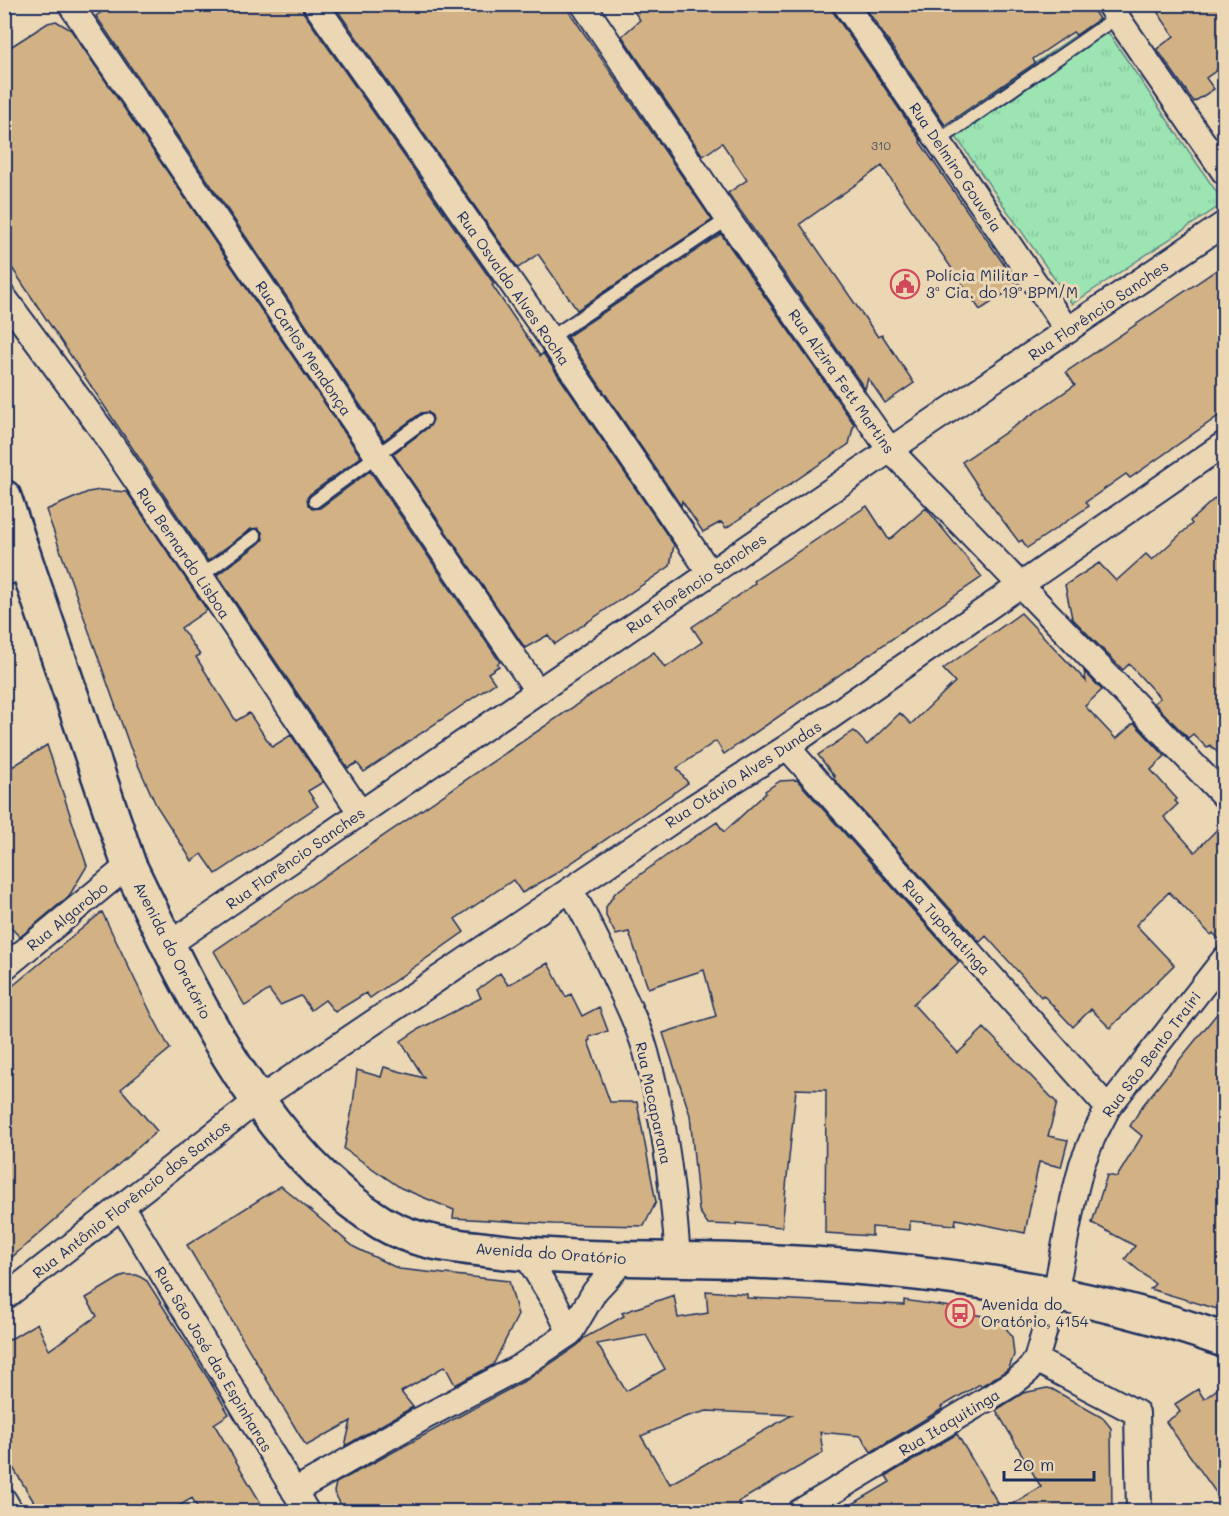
<svg xmlns="http://www.w3.org/2000/svg" width="1229" height="1516" font-family="Mali,sans-serif">
<style>
.park{fill:url(#park-tufts);stroke:#5c8a88;stroke-width:1.5}
.building{fill:#d2b285;stroke:#1b2f5e;stroke-width:1.5;fill-rule:evenodd}
.lines{fill:none;stroke-linecap:round;stroke-linejoin:round}
.lane-casing{stroke:#1b2f5e;stroke-width:16}
.street-casing{stroke:#1b2f5e;stroke-width:28}
.secondary-casing{stroke:#1b2f5e;stroke-width:38}
.lane{stroke:#ecd7b5;stroke-width:12}
.street{stroke:#ecd7b5;stroke-width:24}
.secondary{stroke:#ecd7b5;stroke-width:33}
.labels{text-anchor:middle;dominant-baseline:central;stroke-width:6;stroke-linejoin:round;paint-order:stroke}
.number-label{font-size:12px;fill:#495068}
.street-label{font-size:15px;fill:#1b2f5e;stroke:#ecd7b5}
.poi-label{font-size:15px;fill:#1b2f5e;stroke:#ecd7b5;text-anchor:start}
</style>
<defs>
<pattern id="park-tufts" width="24" height="20" patternUnits="userSpaceOnUse" patternTransform="scale(1.5)"><rect width="24" height="20" fill="#9ce5b3"/><path d="M3 7l-1-3M5 7V3M7 7l1-3M15 17l-1-3M17 17v-4M19 17l1-3" fill="none" stroke="#86c59c"/></pattern>
</defs>
<rect width="100%" height="100%" fill="#ecd7b5"/>
<filter id="ink" filterUnits="userSpaceOnUse"><feTurbulence type="fractalNoise" baseFrequency=".0167" numOctaves="2"/><feDisplacementMap in="SourceGraphic" scale="12" xChannelSelector="R" yChannelSelector="G"/><feConvolveMatrix kernelMatrix="1 2 1 2 8 2 1 2 1" color-interpolation-filters="sRGB"/></filter>
<g filter="url(#ink)">
<!-- park -->
<path class="park" d="M1099 19 1224 203 1072 304 947 124Z"/>
<!-- building -->
<path class="building" d="M113 4H301L303 12 494 284 492 285 540 356 543 353 674 545 670 566 555 644 548 635 525 648 393 454 430 426 433 420 432 416 428 412 421 413 384 440 96 16Z
M333 4H564L712 220 577 310 538 254 518 268Z
M629 4H831L833 12 921 141 920 142 1018 285 980 310 882 166 800 224 878 337 882 335 914 383 885 403 868 378 865 389 728 193 747 180 722 143 703 156 622 36 640 20Z
M863 4H1089L1099 19 1076 35 1073 32 1033 59 1035 63 945 125Z
M1152 4H1224V65L1206 78 1214 89 1194 102 1157 49 1174 36Z
M56 21 71 30 361 457 310 494 307 498 308 505 312 509 320 508 370 471 500 662 497 664 499 666 488 673 495 683 364 772 357 763 348 768 217 575 260 543 263 539 262 532 258 528 251 529 208 561 4 256V51L48 23Z
M721 234 854 424 849 444 726 528 721 522 703 532 682 501 681 506 567 337Z
M1224 265V412L1130 478 1126 474 1086 502 1089 506 1027 548 1022 540 1019 542 985 497 962 462 1075 385 1066 372Z
M100 490 127 492 207 610 181 628 200 655 196 657 236 721 249 713 272 747 291 735 323 782 308 791 318 806 216 874 202 854 192 861 156 805 130 747 46 510 88 492Z
M1224 490V759L1210 745 1207 748 1193 734 1188 738 1154 703 1160 698 1129 664 1123 670 1072 618 1065 585 1099 563 1116 581 1146 554 1152 560 1192 524 1190 521Z
M867 506 889 540 926 508 982 577 724 754 716 741 677 768 688 783 555 874 522 893 513 880 455 919 464 932 370 998 366 993 335 1012 325 1000 311 1010 301 996 280 1005 269 990 245 1006 214 951 654 652 665 668 702 642 692 627 738 596 755 583 754 581Z
M1021 613 1086 681 1084 671 1102 690 1085 706 1116 739 1134 723 1165 756 1151 770 1177 799 1175 801 1178 804 1164 817 1195 852 1224 822V944L1213 933 1211 935 1169 892 1136 925 1174 965 1110 1028 1091 1009 1073 1027 1043 995 1041 997 986 936 980 942 833 778 835 777 818 755 854 731 867 745 900 713 911 724 955 682 943 669Z
M47 745 87 866 69 896 20 937 4 921V772Z
M797 780 959 962 913 1004 958 1053 984 1028 1057 1103 1048 1136 1068 1140 1061 1167 1039 1162 1025 1233 956 1219 955 1225 910 1221V1230L872 1227V1236L825 1233 826 1090 796 1089 782 1227 736 1223V1225L708 1224 699 1211 690 1115 663 1033 716 1016 704 970 648 988 629 932 616 935 606 916V907L615 893 670 853 717 822 724 832 766 793 765 791 780 781Z
M102 912 151 1013 170 1049 121 1089 157 1131 4 1264V993Z
M548 963 566 997 571 994 582 1016 599 1007 608 1031 589 1037 590 1040 588 1041 610 1102H637L656 1202 644 1226 553 1224 453 1218 454 1210 401 1188 344 1149 353 1105 357 1070 381 1077 384 1067 424 1078 401 1041 419 1029 481 998 477 990 500 973 508 985Z
M1224 1005V1111L1217 1121 1224 1126 1218 1134 1224 1140V1311L1150 1289 1155 1284 1125 1259 1135 1246 1092 1223 1107 1175 1117 1177 1142 1136 1130 1126 1143 1105Z
M281 1186 354 1247 399 1269 509 1281 518 1315 493 1365 455 1385 445 1366 401 1392 413 1407 345 1446 351 1421 306 1446 187 1245Z
M124 1275H137L147 1281 209 1380 229 1414 214 1424 266 1512H200L192 1498 169 1512H40L4 1453V1343L37 1323 49 1350 97 1316 86 1298Z
M706 1291 747 1294V1298L904 1305V1300L970 1310 971 1314 990 1317 1003 1323 1012 1337 1014 1355 1009 1368 1004 1372 981 1386 980 1384 941 1407 942 1409 871 1452 861 1436 820 1432 823 1453 738 1502 744 1512H345L334 1492 336 1483 528 1379 578 1345 584 1338 624 1316 622 1313 674 1295 678 1318 708 1313ZM646 1335 665 1369 626 1391 597 1344ZM707 1411 792 1415 670 1484 641 1436 685 1417Z
M1224 1384V1504L1166 1422 1180 1412 1175 1404 1198 1389 1204 1399Z
M1047 1388 1052 1389 1103 1418 1111 1428 1112 1512H839L890 1482 886 1476 957 1434 1002 1510 1041 1487 996 1410 1023 1393Z"/>
<g class="lines">
<!-- lane casing -->
<g class="lane-casing">
<path id="lane" d="M938 141 1117 17
M550 338 728 219
M315 501 425 420
M200 577 255 536"/>
</g>
<!-- street casing -->
<g class="street-casing">
<path id="street" d="M70 4 538 692
M315 4 550 338 710 573
M583 4 728 219 890 450 1224 796
M845 4 1068 331
M1108 4 1224 172
M4 297 102 430 360 812
M4 574 26 563
M787 747 1108 1108
M571 891C588 920 602 950 616 980 627 1003 639 1027 646 1052 665 1119 673 1190 678 1259
M168 945 890 450 1224 224
M4 968 129 865
M122 1207 307 1512
M526 1255 557 1306 570 1333
M4 1298 258 1100 693 807 787 747 1224 444
M1036 1360 1137 1413 1139 1512
M294 1491 423 1418 521 1366 570 1333 595 1291 625 1259
M4 1500 11 1512
M799 1512 1012 1384 1027 1372 1036 1360 1055 1295 1073 1200 1082 1164 1093 1137 1108 1108 1224 959"/>
</g>
<!-- secondary casing -->
<g class="secondary-casing">
<path id="secondary" d="M4 497 129 865C188 987 263 1151 382 1223 414 1242 453 1246 489 1250 584 1262 680 1257 776 1262 924 1269 1085 1290 1224 1340"/>
</g>
<!-- lane -->
<use href="#lane" class="lane"/>
<!-- street -->
<use href="#street" class="street"/>
<!-- secondary -->
<use href="#secondary" class="secondary"/>
</g>
</g>
<!-- icons -->
<defs>
<g id="civic-ring" transform="scale(1.5)"><circle r="9.5" fill="#ecd7b5" stroke="#d1495b" stroke-width="1.5"/><path d="M-.6-6.5H3V-4.5H.6V-3L4-1V1h2V6H-6V1h2V-1L-.6-3ZM-1.2 2.5V6h2.4V2.5Z" fill="#d1495b"/></g>
<g id="bus-ring" transform="scale(1.5)"><circle r="9.5" fill="#ecd7b5" stroke="#d1495b" stroke-width="1.5"/><path d="M-5-6H5V4H4V6H2V4H-2V6H-4V4H-5ZM-3.5-4V0h7V-4ZM-3.5 1.2v1.5H-2V1.2ZM2 1.2v1.5H3.5V1.2Z" fill="#d1495b"/></g>
</defs>
<g fill-rule="evenodd">
<use href="#civic-ring" x="905" y="284"/>
<use href="#bus-ring" x="960" y="1313"/>
</g>
<g class="labels">
<!-- number labels -->
<g class="number-label">
<text x="881" y="145">310</text>
</g>
<!-- street labels -->
<g class="street-label">
<text transform="translate(956 167) rotate(56)">Rua Delmiro Gouveia</text>
<text transform="translate(514 288) rotate(55)">Rua Osvaldo Alves Rocha</text>
<text transform="translate(1098 310) rotate(-34)">Rua Florêncio Sanches</text>
<text transform="translate(304 348) rotate(56)">Rua Carlos Mendonça</text>
<text transform="translate(842 381) rotate(55)">Rua Alzira Fett Martins</text>
<text transform="translate(184 553) rotate(56)">Rua Bernardo Lisboa</text>
<text transform="translate(696 583) rotate(-34)">Rua Florêncio Sanches</text>
<text transform="translate(743 774) rotate(-33)">Rua Otávio Alves Dundas</text>
<text transform="translate(295 858) rotate(-35)">Rua Florêncio Sanches</text>
<text transform="translate(67 916) rotate(-39)">Rua Algarobo</text>
<text transform="translate(947 927) rotate(48)">Rua Tupanatinga</text>
<text transform="translate(173 950) rotate(63)">Avenida do Oratório</text>
<text transform="translate(1151 1054) rotate(-53)">Rua São Bento Trairi</text>
<text transform="translate(654 1103) rotate(78)">Rua Macaparana</text>
<text transform="translate(131 1199) rotate(-38)">Rua Antônio Florêncio dos Santos</text>
<text transform="translate(551 1253) rotate(4)">Avenida do Oratório</text>
<text transform="translate(214 1359) rotate(59)">Rua São José das Espinharas</text>
<text transform="translate(949 1422) rotate(-31)">Rua Itaquitinga</text>
</g>
<!-- poi labels -->
<g class="poi-label">
<text x="926" y="275">Polícia Militar -<tspan x="926" dy="17">3ª Cia. do 19º BPM/M</tspan></text>
<text x="981" y="1304">Avenida do<tspan x="981" dy="17">Oratório, 4154</tspan></text>
</g>
</g>
<!-- margin -->
<rect width="1229" height="1516" fill="none" stroke="#ecd7b5" stroke-width="24"/>
<rect x="12" y="12" width="1205" height="1492" fill="none" stroke="#1b2f5e" stroke-width="2" filter="url(#ink)"/>
<!-- scale -->
<path d="M1004 1471v9h90v-9" fill="none" stroke="#1b2f5e" stroke-width="3"/>
<text x="1013" y="1471" font-size="18" fill="#1b2f5e" stroke="#ecd7b5" stroke-width="4.5" paint-order="stroke">20 m</text>
</svg>
